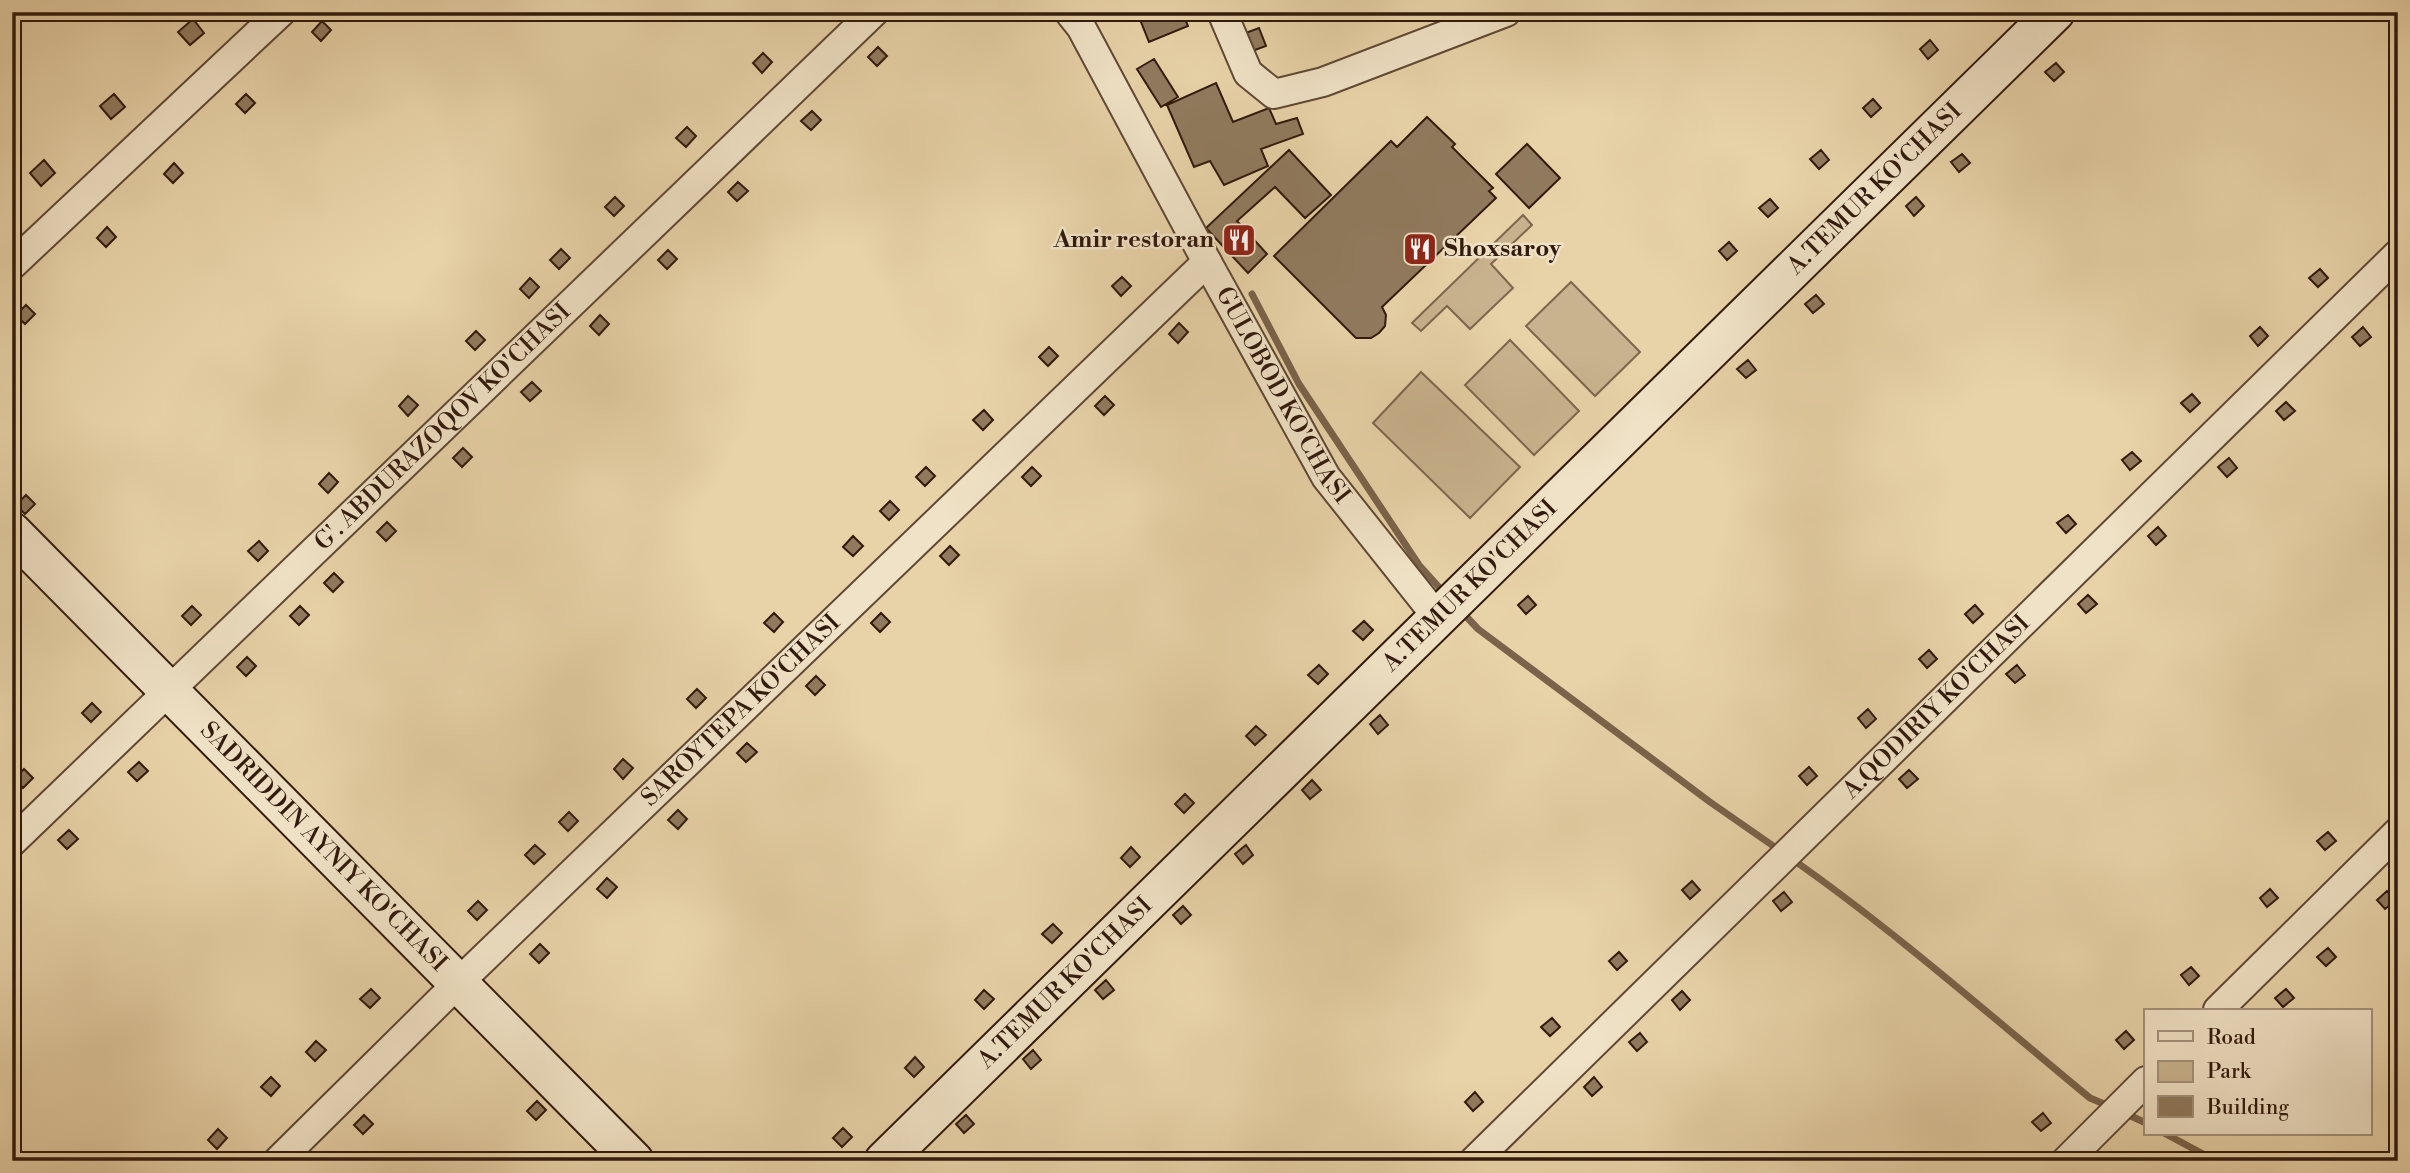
<svg xmlns="http://www.w3.org/2000/svg" width="2410" height="1173" font-family="'Libre Bodoni',serif">
<style>
.green{fill:#c9b38e;stroke:#7d664e;stroke-width:2}
.lines{fill:none;stroke-linecap:round;stroke-linejoin:round}
.stream{stroke:#7a634a;stroke-width:7}
.building{fill:#907a5e;stroke:#311a0d;stroke-width:2}
.street-casing{stroke:#5f4834;stroke-width:32}
.secondary-casing{stroke:#311a0d;stroke-width:42}
.street{stroke:#f0e2c6;stroke-width:28}
.secondary{stroke:#f0e2c6;stroke-width:38}
.labels{text-anchor:middle;dominant-baseline:central;stroke-width:5;stroke-linejoin:round;paint-order:stroke}
.street-label{font-size:24px;fill:#311a0d;stroke:#f0e2c6}
.poi-label{font-size:24px;font-weight:bold;fill:#311a0d;stroke:#f0e2c6;text-anchor:end}
</style>
<rect width="100%" height="100%" fill="#e8d2a8"/>
<filter id="stains"><feTurbulence type="fractalNoise" baseFrequency=".00286" numOctaves="4"/><feColorMatrix values="0 0 0 0 .2 0 0 0 0 .09 0 0 0 0 .02 0 0 0 .5 -.17"/></filter>
<radialGradient id="worn" r=".72"><stop offset=".6" stop-color="#630" stop-opacity="0"/><stop offset="1" stop-color="#630" stop-opacity=".3"/></radialGradient>
<!-- green -->
<path class="green" d="M1523 215 1532 225 1491 264 1513 288 1470 329 1447 306 1421 331 1412 323Z
M1571 282 1640 352 1595 396 1526 326Z
M1510 340 1579 411 1534 455 1465 385Z
M1421 372 1520 467 1470 518 1373 423Z"/>
<g class="lines">
<!-- stream -->
<path class="stream" d="M1252 294 1299 384 1419 565 1446 595
M1462 612 1478 629 1710 802 1779 850
M1792 859C1896 932 1992 1017 2090 1098L2111 1107
M2122 1112 2146 1123
M2164 1133 2216 1161"/>
</g>
<!-- building -->
<path class="building" d="M1137 12H1182L1188 26 1149 42Z
M193 19 204 33 190 45 178 32Z
M322 21 331 30 321 41 312 32Z
M1259 28 1266 46 1247 53 1240 35Z
M1930 40 1938 50 1928 59 1920 49Z
M878 47 887 56 877 66 868 57Z
M763 53 772 62 762 73 753 63Z
M1154 59 1178 97 1161 107 1137 69Z
M2056 63 2064 72 2054 81 2045 72Z
M1216 83 1233 122 1269 108 1276 124 1297 118 1303 134 1261 149 1268 166 1224 185 1210 161 1194 167 1167 105Z
M114 94 125 107 111 119 100 106Z
M246 94 255 103 245 113 236 104Z
M1873 99 1881 108 1871 117 1863 108Z
M812 111 821 120 811 130 801 121Z
M1427 117 1455 144 1452 147 1493 188 1489 191 1496 198 1382 307 1386 315 1385 326 1379 333 1371 338H1356L1274 256 1391 141 1397 147Z
M687 127 696 136 686 147 676 138Z
M1527 144 1560 178 1529 208 1496 174Z
M1289 150 1331 195 1305 218 1275 187 1237 221 1267 254 1248 273 1206 228Z
M1821 150 1829 160 1819 169 1810 159Z
M1962 154 1970 163 1959 172 1951 162Z
M44 160 55 173 41 186 30 173Z
M174 163 183 173 173 183 164 174Z
M738 182 748 191 737 201 728 192Z
M615 197 624 206 614 216 605 207Z
M1916 197 1924 206 1914 216 1906 206Z
M1770 199 1778 208 1768 217 1759 208Z
M107 227 116 237 106 247 97 238Z
M1729 242 1737 251 1727 260 1719 251Z
M561 249 570 258 559 269 550 260Z
M668 250 677 259 667 269 658 260Z
M2320 269 2328 278 2318 287 2309 278Z
M1122 277 1131 286 1121 296 1112 286Z
M530 278 539 287 529 298 520 289Z
M1816 295 1824 304 1813 313 1805 304Z
M26 305 35 314 25 324 16 315Z
M600 315 609 324 599 335 590 326Z
M1179 323 1188 332 1178 343 1169 334Z
M2260 327 2268 336 2258 346 2250 336Z
M2363 327 2371 337 2360 346 2352 337Z
M476 331 485 340 475 350 466 341Z
M1049 347 1058 356 1048 366 1039 357Z
M1748 360 1756 370 1746 378 1737 369Z
M532 382 541 391 530 401 521 392Z
M2192 394 2200 403 2190 412 2181 403Z
M408 396 418 405 408 416 399 406Z
M1105 396 1114 405 1104 415 1095 406Z
M2286 402 2295 411 2284 420 2276 411Z
M984 410 993 420 983 430 973 420Z
M463 448 472 457 462 467 453 458Z
M2132 452 2141 461 2130 470 2122 460Z
M2229 458 2237 468 2227 477 2218 467Z
M926 467 935 476 925 486 916 477Z
M1032 467 1041 476 1031 486 1022 477Z
M329 473 338 482 328 493 319 484Z
M26 495 35 504 25 514 16 505Z
M890 501 899 510 889 520 880 511Z
M2068 515 2076 524 2066 533 2057 523Z
M387 522 396 531 386 541 377 532Z
M2158 527 2166 536 2156 545 2148 536Z
M853 536 863 546 853 556 843 547Z
M259 541 268 551 258 561 248 551Z
M950 546 959 555 949 565 940 556Z
M334 573 343 582 333 592 324 583Z
M2088 595 2097 604 2086 613 2078 604Z
M1528 596 1536 605 1526 614 1518 605Z
M1975 605 1983 614 1973 623 1965 614Z
M192 606 201 615 191 625 182 616Z
M300 606 309 615 299 625 290 616Z
M774 613 783 622 774 632 764 623Z
M881 613 890 622 880 632 871 623Z
M1364 621 1373 630 1363 640 1353 631Z
M1929 650 1937 659 1927 668 1919 659Z
M247 657 256 666 246 676 237 667Z
M1319 665 1328 674 1318 684 1308 675Z
M2017 665 2025 675 2015 683 2006 674Z
M816 676 825 685 815 695 806 686Z
M697 689 706 698 696 708 687 699Z
M92 703 101 712 91 722 82 713Z
M1868 709 1876 719 1866 728 1858 718Z
M1380 715 1388 725 1378 734 1370 724Z
M1256 726 1266 735 1255 745 1246 736Z
M747 743 757 752 746 762 737 753Z
M623 759 633 768 623 779 614 769Z
M139 762 148 771 137 781 128 772Z
M1809 767 1817 776 1807 785 1799 776Z
M24 769 33 778 23 788 14 779Z
M1909 770 1918 779 1907 788 1899 779Z
M1312 780 1321 790 1310 799 1302 790Z
M1185 794 1194 803 1184 813 1175 804Z
M678 810 687 819 678 829 668 820Z
M569 812 578 821 568 831 559 822Z
M69 830 78 839 67 849 58 840Z
M2328 832 2336 841 2325 850 2317 841Z
M535 845 545 854 534 864 525 855Z
M1246 845 1253 855 1243 864 1235 854Z
M1131 847 1140 857 1130 867 1121 858Z
M607 878 617 887 607 898 597 889Z
M1692 881 1700 890 1690 899 1682 890Z
M2270 889 2278 898 2267 907 2260 898Z
M2387 891 2395 901 2385 909 2377 900Z
M1784 892 1792 902 1781 911 1773 901Z
M478 901 487 910 477 920 468 911Z
M1183 906 1191 915 1181 924 1173 915Z
M1053 924 1062 933 1052 943 1042 934Z
M540 944 549 953 539 963 530 954Z
M2328 948 2336 957 2326 966 2317 957Z
M1619 952 1627 961 1617 970 1609 961Z
M2191 967 2199 976 2189 985 2181 975Z
M1106 980 1114 990 1103 999 1095 990Z
M371 989 380 998 370 1008 360 999Z
M2286 989 2294 998 2283 1007 2275 998Z
M984 990 994 999 984 1009 975 1000Z
M1682 991 1690 1000 1680 1010 1672 1000Z
M1552 1018 1560 1027 1550 1036 1541 1027Z
M2126 1031 2134 1040 2124 1049 2116 1040Z
M1640 1033 1647 1042 1637 1051 1629 1042Z
M316 1041 326 1050 315 1061 306 1052Z
M1033 1050 1041 1060 1031 1069 1023 1059Z
M915 1057 924 1067 914 1077 905 1068Z
M271 1077 280 1086 271 1096 261 1087Z
M1594 1077 1602 1087 1592 1096 1584 1087Z
M1475 1092 1483 1102 1473 1111 1465 1102Z
M537 1101 546 1110 536 1120 527 1111Z
M2043 1113 2051 1123 2041 1131 2032 1122Z
M364 1115 373 1124 363 1134 354 1125Z
M966 1115 974 1124 964 1133 956 1124Z
M843 1128 852 1137 842 1147 833 1138Z
M218 1129 227 1138 217 1149 208 1140Z"/>
<g class="lines">
<!-- street casing -->
<g class="street-casing">
<g id="street">
<path id="s1" d="M1069 12 1081 27 1207 262 1326 477 1438 618"/>
<path d="M1222 12 1248 73 1274 94 1323 82 1506 12"/>
<path d="M12 265 281 12"/>
<path id="s2" d="M12 842 874 12"/>
<path d="M2218 1010 2398 832"/>
<path id="s3" d="M278 1161 457 984 1207 262"/>
<path id="s4" d="M1474 1161 2398 254"/>
<path d="M2066 1161 2146 1081"/>
</g>
</g>
<!-- secondary casing -->
<g class="secondary-casing">
<g id="secondary">
<path id="s5" d="M12 532 634 1161"/>
<path id="s6" d="M884 1161 2055 12"/>
</g>
</g>
<!-- street -->
<use href="#street" class="street"/>
<!-- secondary -->
<use href="#secondary" class="secondary"/>
</g>
<!-- icons -->
<defs>
<g id="restaurant-square" transform="scale(1.75)"><rect x="-9" y="-9" width="18" height="18" rx="4" fill="#8f2418" stroke="#f0e2c6"/><path d="M-5-6h1v4h1v-4h1v4h1v-4h1v5L-1.5 .5V6h-2V.5L-5-1ZM5-6V6H3V1.5H1.5Q1.5-4 5-6Z" fill="#fff"/></g>
</defs>
<g fill-rule="evenodd">
<use href="#restaurant-square" x="1239" y="240"/>
<use href="#restaurant-square" x="1420" y="249"/>
</g>
<g class="labels">
<!-- street labels -->
<g class="street-label">
<text stroke="none"><textPath href="#s6" startOffset="1388">A.TEMUR KO'CHASI</textPath></text>
<text stroke="none"><textPath href="#s1" startOffset="439">GULOBOD KO'CHASI</textPath></text>
<text stroke="none"><textPath href="#s2" startOffset="598">G'. ABDURAZOQOV KO'CHASI</textPath></text>
<text stroke="none"><textPath href="#s6" startOffset="821">A.TEMUR KO'CHASI</textPath></text>
<text stroke="none"><textPath href="#s4" startOffset="648">A.QODIRIY KO'CHASI</textPath></text>
<text stroke="none"><textPath href="#s3" startOffset="646">SAROYTEPA KO'CHASI</textPath></text>
<text stroke="none"><textPath href="#s5" startOffset="443">SADRIDDIN AYNIY KO'CHASI</textPath></text>
<text stroke="none"><textPath href="#s6" startOffset="254">A.TEMUR KO'CHASI</textPath></text>
</g>
<!-- poi labels -->
<g class="poi-label">
<text x="1214" y="240">Amir restoran</text>
<text x="1444" y="249" text-anchor="start">Shoxsaroy</text>
</g>
</g>
<!-- margin -->
<rect width="2410" height="1173" fill="none" stroke="#e8d2a8" stroke-width="42"/>
<rect x="14" y="14" width="2382" height="1145" fill="none" stroke="#311a0d" stroke-width="3.5"/>
<rect x="21" y="21" width="2368" height="1131" fill="none" stroke="#311a0d" stroke-width="2"/>
<!-- legend -->
<rect x="2144" y="1009" width="228" height="126" fill="#f0e2c6" stroke="#a4927c" stroke-width="2"/>
<rect x="2158" y="1031" width="35" height="10" fill="#f0e2c6" stroke="#a4927c" stroke-width="2"/>
<text x="2207" y="1044" font-size="21" fill="#311a0d">Road</text>
<rect x="2158" y="1061" width="35" height="21" fill="#c9b38e" stroke="#a4927c" stroke-width="2"/>
<text x="2207" y="1078" font-size="21" fill="#311a0d">Park</text>
<rect x="2158" y="1096" width="35" height="21" fill="#907a5e" stroke="#a4927c" stroke-width="2"/>
<text x="2207" y="1114" font-size="21" fill="#311a0d">Building</text>
<rect width="100%" height="100%" filter="url(#stains)"/>
<rect width="100%" height="100%" fill="url(#worn)"/>
</svg>
